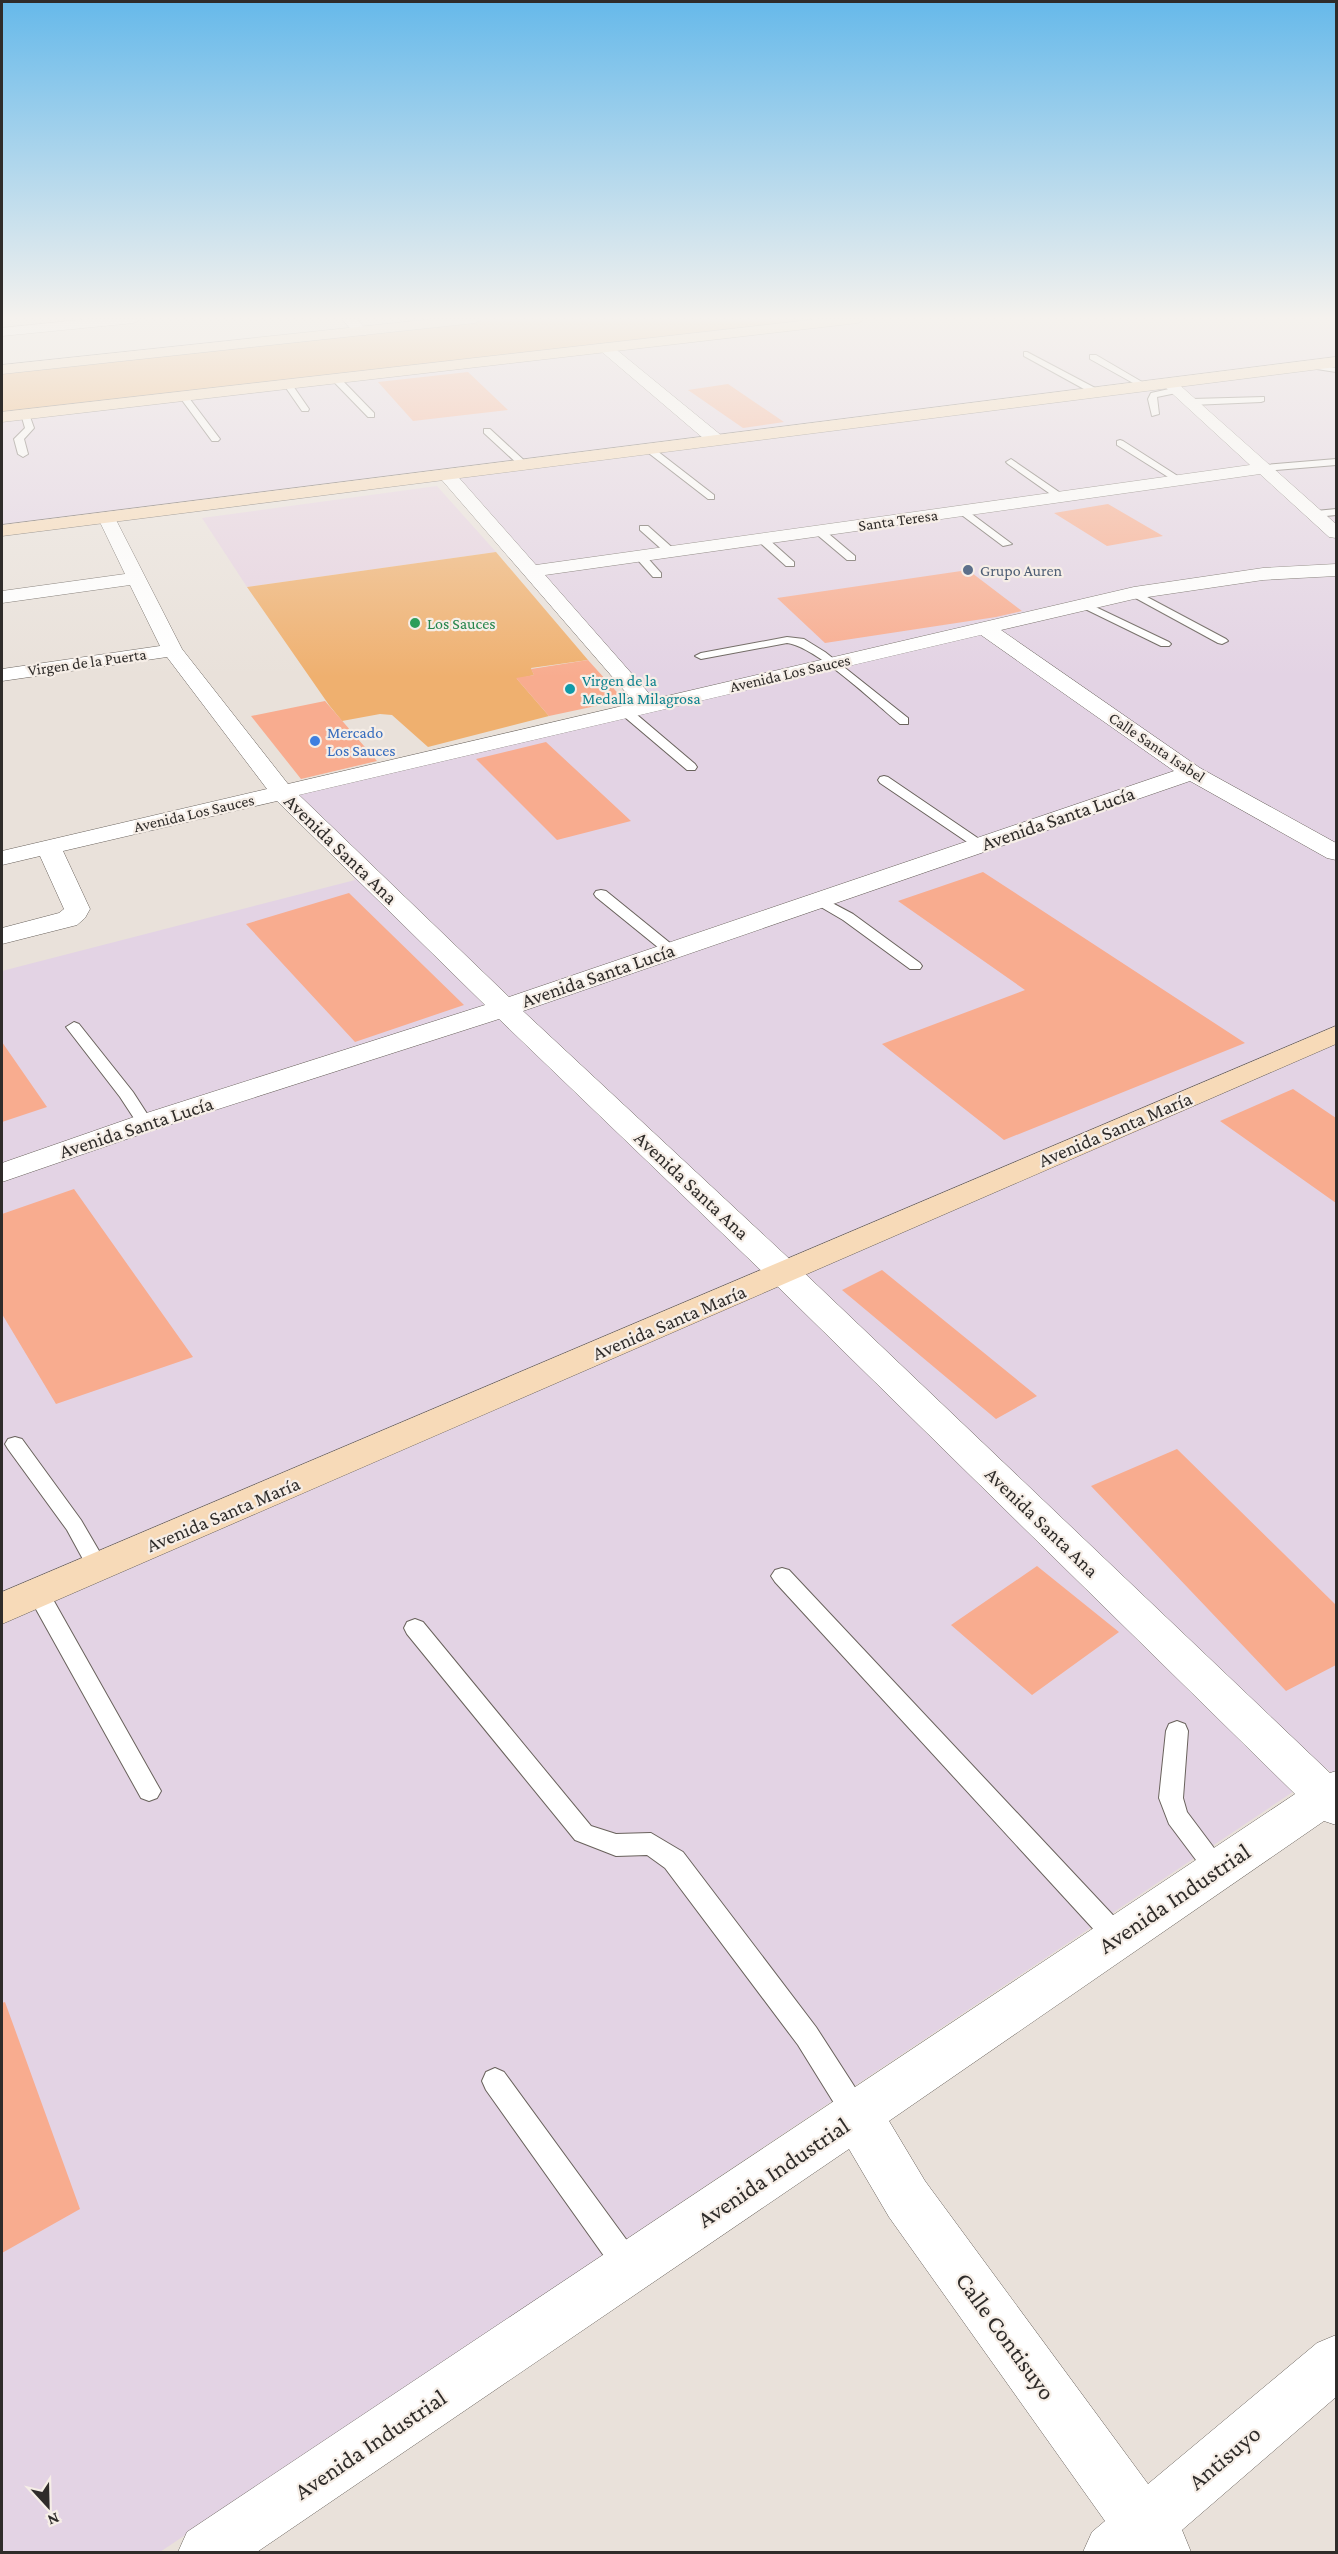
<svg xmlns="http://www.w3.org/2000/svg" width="1338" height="2554" font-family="'Crimson Pro',serif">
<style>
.industrial{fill:#e3d3e4}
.education{fill:#e6d2e0}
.green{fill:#efb06f}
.building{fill:#f8ac8f}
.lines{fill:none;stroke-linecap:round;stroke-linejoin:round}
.lane-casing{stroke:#69625c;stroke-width:2}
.street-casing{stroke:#69625c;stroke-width:1}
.secondary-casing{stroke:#69625c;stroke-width:1}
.lane{fill:#fff;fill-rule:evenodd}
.street{fill:#fff;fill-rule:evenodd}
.secondary{fill:#f7dab8;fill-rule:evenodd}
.service-dot{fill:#5c6f8a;stroke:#f6eee7;stroke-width:2}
.leisure-dot{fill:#2e9e5b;stroke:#f6eee7;stroke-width:2}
.culture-dot{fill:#0f9aa8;stroke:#f6eee7;stroke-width:2}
.shop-dot{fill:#3f7fe0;stroke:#f6eee7;stroke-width:2}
.labels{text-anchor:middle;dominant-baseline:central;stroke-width:4.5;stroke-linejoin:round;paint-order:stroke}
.far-street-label{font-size:16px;fill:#2f2c2a;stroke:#f6eee7}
.far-service-label{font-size:16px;fill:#4e5e75;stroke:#f6eee7;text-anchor:start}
.far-leisure-label{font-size:16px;fill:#27864d;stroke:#f6eee7;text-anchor:start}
.far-culture-label{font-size:16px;fill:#0d838f;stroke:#f6eee7;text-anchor:start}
.far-shop-label{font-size:16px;fill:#366cbe;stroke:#f6eee7;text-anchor:start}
.street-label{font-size:20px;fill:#2f2c2a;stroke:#f6eee7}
.near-street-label{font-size:24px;fill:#2f2c2a;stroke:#f6eee7}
</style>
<rect width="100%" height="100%" fill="#e9e1da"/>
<!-- industrial -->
<path class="industrial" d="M866 319H1336V1777L1327 1769 160 2552H2V971L355 880 299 795 643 713 649 693 458 480 434 476 2 530V420L792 330Z"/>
<!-- education -->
<path class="education" d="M437 486 496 552 247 587 202 518Z"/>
<!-- green -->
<path class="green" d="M480 319H827L2 413V371Z
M496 552 588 660 531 668 534 675 517 679 549 716 428 747 392 715 380 714 342 721 329 705 247 587Z"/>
<!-- building -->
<path class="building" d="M468 372 508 410 413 421 378 382Z
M728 384 784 422 743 428 688 390Z
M1108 504 1163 536 1107 546 1054 513Z
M968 570 1022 611 996 617 825 643 777 598Z
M588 660 624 700 549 716 516 678 534 675 531 669Z
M325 701 377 761 301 779 251 716Z
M546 742 631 821 557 840 476 759Z
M983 872 1245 1043 1004 1140 882 1044 1025 990 898 901Z
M349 893 464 1005 355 1042 246 924Z
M2 1042 47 1107 2 1122Z
M1293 1089 1336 1118V1203L1220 1121Z
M74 1189 193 1357 56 1404 2 1314V1214Z
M882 1270 1037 1396 996 1419 842 1290Z
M1177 1449 1336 1605V1665L1286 1691 1091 1486Z
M1037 1566 1119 1632 1032 1695 951 1625Z
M5 2002 80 2209 2 2253V2003Z"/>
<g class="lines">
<!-- lane casing -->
<g class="lane-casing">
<path id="lane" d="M1027 352 1099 390 1100 392 1093 394 1024 356V352Z
M1090 355H1096L1149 386 1142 388 1090 359Z
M1307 363 1336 368V372L1304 367 1303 365Z
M333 377H339L374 413V417H368L333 381Z
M285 383H291L309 409 308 411H302L284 385Z
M1178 387 1182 390 1181 392 1157 397 1159 414 1152 416 1148 399 1151 393Z
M180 394H186L220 439 218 441H212L179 396Z
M1264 397V401L1261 402 1192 405 1188 402 1192 399Z
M25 411 29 414 34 428 24 439 28 454 23 457 18 454 14 439 25 428 21 414Z
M484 429H490L527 463V467H521L484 433Z
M1120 440 1123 441 1184 480 1176 482 1117 445V441Z
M646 447H652L714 495V499H708L646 451Z
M1011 459 1062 494V498H1056L1008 464 1006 462Z
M1336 459V465L1265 471 1260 468 1265 465Z
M959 509H965L1012 544 1003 546 959 513Z
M1336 509V515L1316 517 1311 514 1316 511Z
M640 526H648L675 550V554H667L640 530Z
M815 529H823L855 556V560H847L815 533Z
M758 537H766L794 562V566H786L758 541Z
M640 553 644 554 661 573V577H653L636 558V554Z
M1134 590 1226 639 1228 641 1222 644 1218 643 1130 595 1129 593Z
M1083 601 1169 642 1171 644 1169 646H1161L1079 606V602Z
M787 637 804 639 825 652 908 718V724H900C876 704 815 646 787 643L701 659 695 656 701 653Z
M625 707 629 708 695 764 697 767 695 770H687L621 714V708Z
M884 776 888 777 988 845 981 849 976 848 880 783 878 780 880 777Z
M601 890 606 891 675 947 677 950 675 953H665L596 897 594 894 596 891Z
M819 896 853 914 920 963 922 966 920 969H910L843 920 814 903 812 900Z
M74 1022 79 1024 133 1092 153 1123 151 1126H139L120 1097 66 1027Z
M15 1437 22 1439 81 1520 109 1568 105 1574 98 1576 91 1574 67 1530 8 1449 5 1444 8 1439Z
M782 1568 789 1570 1126 1929 1130 1937 1126 1945 1117 1948 1108 1945 775 1582 771 1576 775 1570Z
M38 1585 46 1587 157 1784 161 1791 157 1798 149 1801 141 1798 27 1593 30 1587Z
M415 1619 423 1622 591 1826 616 1834 651 1833 683 1852 816 2027 867 2106 870 2115 867 2124 857 2128 847 2124 798 2045 665 1868 647 1855 616 1856 575 1840 407 1634 404 1628 407 1622Z
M1177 1721 1185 1724 1188 1731 1183 1798 1187 1812 1229 1868 1226 1876 1217 1879 1208 1876 1169 1824 1159 1798 1166 1731 1169 1724Z
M495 2068 504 2072 639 2257 643 2267 639 2277 629 2281 619 2277 486 2090 482 2081 486 2072Z"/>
</g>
<!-- street casing -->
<g class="street-casing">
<path id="street" d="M88 319H141L134 323 2 336V328Z
M342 319H357L368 332 366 335H356Z
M607 345 612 346 722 436 724 440 722 444H710L602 352 600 349Z
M1169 378 1174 380 1336 524V538L1329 537 1260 474 545 575 654 699 1134 587 1263 568 1336 564V576L1263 580 1134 599 1001 630 1200 768 1336 843V860L1327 858 1190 781 523 1011 796 1265 1330 1773 1336 1771V1825L1324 1821 889 2121 925 2181 1148 2484 1317 2343 1336 2335V2397L1182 2530 1191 2552H1083L1092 2532 1105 2521 889 2217 849 2149 257 2552H178L187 2532 1295 1794 772 1281 499 1019 156 1129 2 1182V1163L134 1117 485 1005 277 801 63 851 90 909 85 918 77 925 2 944V928L59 913 64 909 40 856 2 865V851L267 789 167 657 2 681V669L160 646 130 585 2 603V591L125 574 98 518 101 514H113L182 649 288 784 635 703 441 479 438 475 441 471H453L536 565 1250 465 1164 386 1161 383ZM981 635 1174 771 509 997 299 795Z"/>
</g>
<!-- secondary casing -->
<g class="secondary-casing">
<path id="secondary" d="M433 319H482L475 323 2 374V365Z
M818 319H865L858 323 2 422V412Z
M1336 357V367L2 536V525Z
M1336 1026V1044L2 1624V1592Z"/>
</g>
<!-- lane -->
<use href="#lane" class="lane"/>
<!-- street -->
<use href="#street" class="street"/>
<!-- secondary -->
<use href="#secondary" class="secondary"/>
</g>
<!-- sky -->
<linearGradient id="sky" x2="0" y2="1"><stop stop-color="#66b9ea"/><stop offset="0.47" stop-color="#f5f2ee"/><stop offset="1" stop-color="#f5f2ee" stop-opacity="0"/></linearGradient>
<rect width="1338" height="677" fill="url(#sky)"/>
<!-- markers -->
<circle class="service-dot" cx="968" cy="570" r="6"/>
<circle class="leisure-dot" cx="415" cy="623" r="6"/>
<circle class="culture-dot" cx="570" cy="689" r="6"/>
<circle class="shop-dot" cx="315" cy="741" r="6"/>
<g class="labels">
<!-- far-street labels -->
<g class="far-street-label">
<text transform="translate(898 520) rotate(-8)">Santa Teresa</text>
<text transform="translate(87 662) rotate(-8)">Virgen de la Puerta</text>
<text transform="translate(790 673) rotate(-13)">Avenida Los Sauces</text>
<text transform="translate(1157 747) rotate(34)">Calle Santa Isabel</text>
<text transform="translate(194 813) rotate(-13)">Avenida Los Sauces</text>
</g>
<!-- far-service labels -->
<g class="far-service-label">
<text x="980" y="570">Grupo Auren</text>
</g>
<!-- far-leisure labels -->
<g class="far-leisure-label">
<text x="427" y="623">Los Sauces</text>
</g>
<!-- far-culture labels -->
<g class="far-culture-label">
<text x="582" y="680">Virgen de la<tspan x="582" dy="18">Medalla Milagrosa</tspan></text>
</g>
<!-- far-shop labels -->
<g class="far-shop-label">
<text x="327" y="732">Mercado<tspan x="327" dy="18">Los Sauces</tspan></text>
</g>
<!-- street labels -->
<g class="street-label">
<text transform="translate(1058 818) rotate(-19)">Avenida Santa Lucía</text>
<text transform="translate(341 849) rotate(44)">Avenida Santa Ana</text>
<text transform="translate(598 975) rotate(-19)">Avenida Santa Lucía</text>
<text transform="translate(136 1127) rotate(-18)">Avenida Santa Lucía</text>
<text transform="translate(1115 1129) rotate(-23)">Avenida Santa María</text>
<text transform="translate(692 1185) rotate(43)">Avenida Santa Ana</text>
<text transform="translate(669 1322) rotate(-23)">Avenida Santa María</text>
<text transform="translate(223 1514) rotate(-23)">Avenida Santa María</text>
<text transform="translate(1042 1522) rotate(44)">Avenida Santa Ana</text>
</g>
<!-- near-street labels -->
<g class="near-street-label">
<text transform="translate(1174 1898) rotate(-34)">Avenida Industrial</text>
<text transform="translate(773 2172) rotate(-34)">Avenida Industrial</text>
<text transform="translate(1006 2336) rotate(54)">Calle Contisuyo</text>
<text transform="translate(370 2444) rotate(-34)">Avenida Industrial</text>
<text transform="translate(1224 2457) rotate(-40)">Antisuyo</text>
</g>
</g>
<!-- border -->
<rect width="1338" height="2554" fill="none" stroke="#2f2c2a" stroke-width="6"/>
<!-- north arrow -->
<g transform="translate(48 2506) rotate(158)" stroke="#f6eee7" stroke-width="4.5" paint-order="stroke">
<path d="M0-4.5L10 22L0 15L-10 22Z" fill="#2f2c2a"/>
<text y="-9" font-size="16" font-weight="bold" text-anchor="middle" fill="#2f2c2a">N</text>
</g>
</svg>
